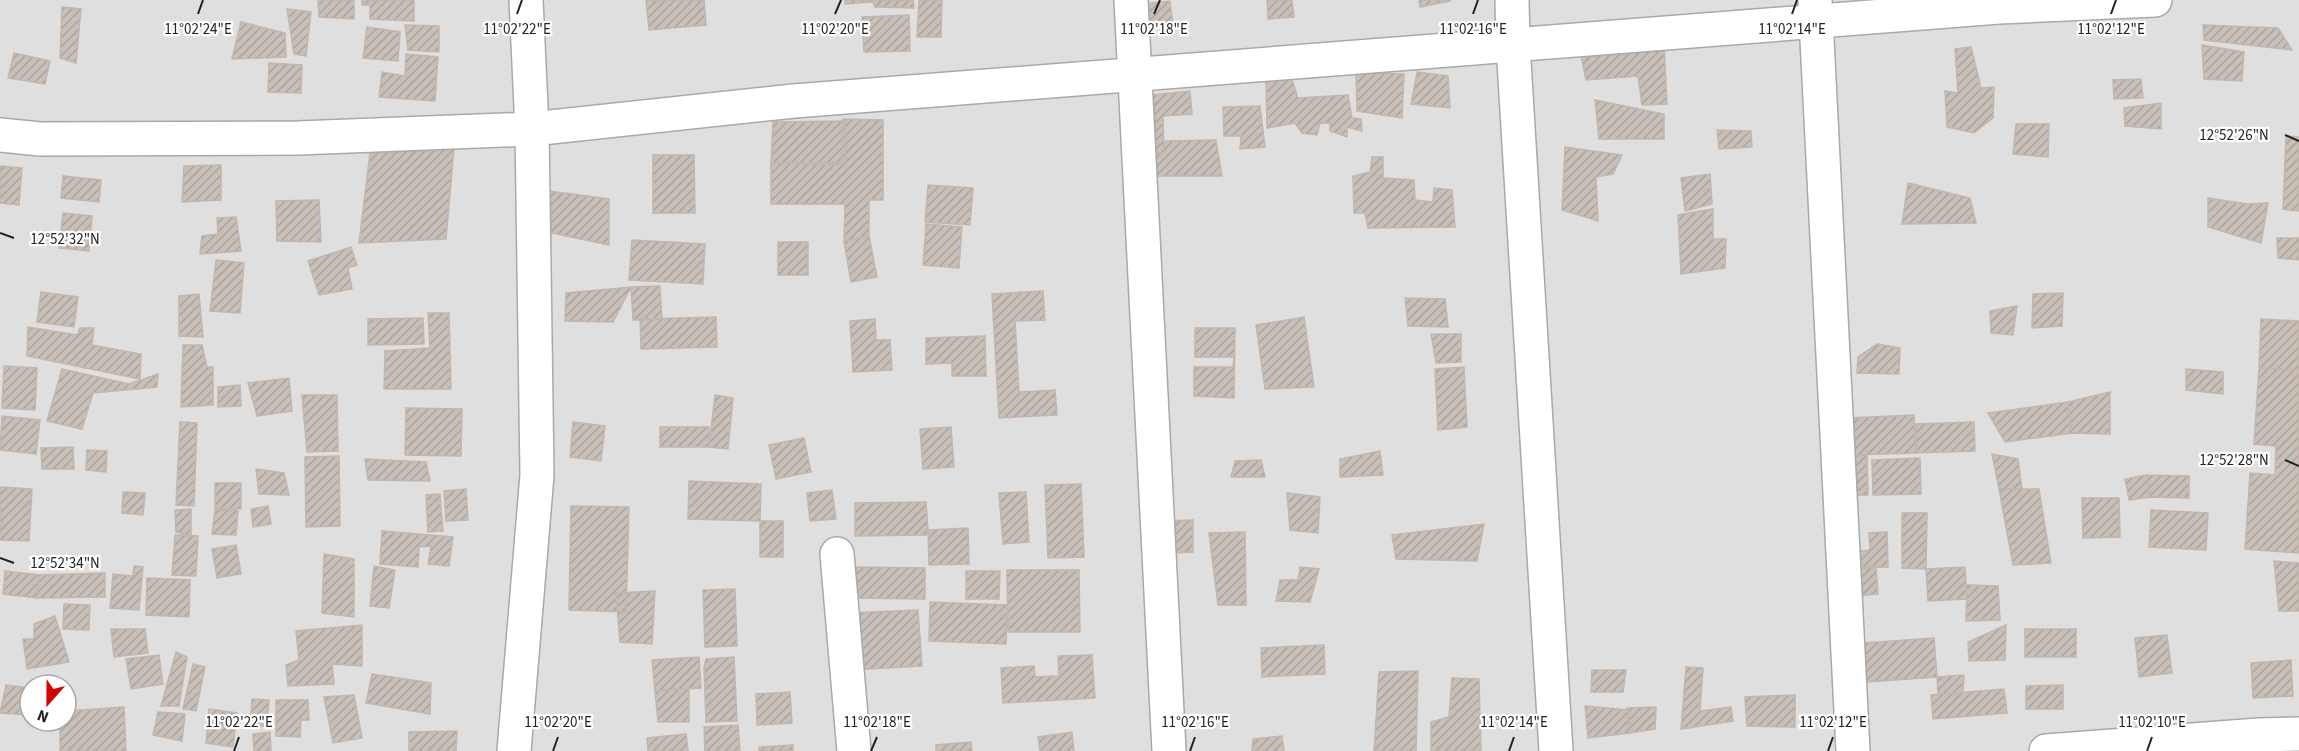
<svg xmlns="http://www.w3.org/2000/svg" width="2299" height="751" font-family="'Source Sans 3',sans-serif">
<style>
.residential{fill:#e0dfdf;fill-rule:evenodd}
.building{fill:url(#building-hatch);stroke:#c4b6ab;stroke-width:1.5}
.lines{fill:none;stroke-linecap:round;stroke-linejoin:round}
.minor-casing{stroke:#a9a9a9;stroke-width:36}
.tertiary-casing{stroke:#a9a9a9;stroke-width:36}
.minor{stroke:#fff;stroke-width:33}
.tertiary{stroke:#fff;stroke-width:33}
.ticks{fill:none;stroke:#222;stroke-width:2}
.ticks-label{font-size:15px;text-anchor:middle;fill:#222;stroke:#fff;stroke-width:4.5;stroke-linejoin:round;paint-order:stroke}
</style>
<defs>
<pattern id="building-hatch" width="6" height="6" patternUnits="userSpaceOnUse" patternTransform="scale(1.5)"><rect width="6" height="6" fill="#c7bfb8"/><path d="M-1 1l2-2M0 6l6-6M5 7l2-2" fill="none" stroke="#aba49e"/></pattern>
</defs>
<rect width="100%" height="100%" fill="#f2efe9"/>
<!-- residential -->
<path class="residential" d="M0 0H2299V751H0ZM30 685H66V721H30Z"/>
<!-- building -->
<path class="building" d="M318 0H354V19L319 17Z
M362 0H414V21L370 19V5H362Z
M646 0H704L706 25 649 30Z
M845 0H872V2L845 4Z
M872 0H913L914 8 875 7Z
M919 0H942L941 37H917Z
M1267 0H1292L1294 17 1268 19Z
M1419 0H1449L1450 1 1420 7Z
M1170 1 1173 25 1138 29 1135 5Z
M62 7 81 9 76 63 60 58Z
M287 9 311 12 306 56 294 54Z
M909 15 910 51 864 52 862 17Z
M241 22 285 33 286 57 232 59Z
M405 25 439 26V52L408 50Z
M2203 25 2278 28 2292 50 2204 40Z
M367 27 400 32 398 61 363 58Z
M1664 44 1667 104 1642 105 1638 76 1586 80 1580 51Z
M2202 45 2244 52 2242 81 2204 79Z
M1971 47 1981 88 1994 87 1993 118 1974 133 1947 127 1945 91 1958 93 1955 49Z
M14 53 50 61 45 84 8 78Z
M406 54 438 57 435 101 379 97 382 72 405 76Z
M269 63 302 65 301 93 268 92Z
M1356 72 1404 74 1402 118 1357 111Z
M1417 72 1448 76 1450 108 1411 104Z
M1266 79H1292L1298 98 1348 95 1352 118 1361 119 1362 131 1347 127V137L1330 131V123H1320L1317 135 1302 133 1295 123 1267 128Z
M2141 79 2143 98 2114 99 2113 80Z
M1190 91 1192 114 1163 116 1164 153 1145 151 1142 96Z
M1595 100 1664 114V139H1599Z
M2161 103V129L2125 126 2124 108Z
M1260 106 1265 147 1240 149 1241 136H1224L1223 107Z
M843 119 883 120V200H869V236L844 241 845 204H771V163H842Z
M845 121 846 165 771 163 773 122Z
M2016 124H2049L2048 157 2013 154Z
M1717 130 1751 131 1752 147 1719 149Z
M2286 136 2299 137V211L2283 209Z
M1216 140 1222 176H1149L1145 151 1164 153V141Z
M1565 147 1622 155 1613 174 1596 177 1598 221 1562 210Z
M454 148 446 239 359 243 370 153Z
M653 155H694L695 213H653Z
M1372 157H1383V178L1414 180 1415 200 1433 202 1434 188 1452 190 1455 227 1368 228 1365 213H1354L1353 176 1370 172Z
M221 165V200L182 202 184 166Z
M0 166 22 168 19 205 0 203Z
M1710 174 1712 204 1685 211 1681 178Z
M63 176 101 180 99 202 61 198Z
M1908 183 1970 198 1976 223 1902 224Z
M928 185 973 188 970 225 925 222Z
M549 191 609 199V245L547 232Z
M2208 198 2247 204 2268 203 2261 243 2208 227Z
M319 200 321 242 277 241 276 201Z
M1713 209V239H1726L1725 268 1681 274 1678 215Z
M63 213 92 216 89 251 59 248Z
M236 217 241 251 200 254 202 236 218 234 217 218Z
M926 224 962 227 959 268 923 265Z
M869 236 877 277 851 282 844 241Z
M2277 238H2299V260L2278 258Z
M632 240 705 244 703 284 629 280Z
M778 242H808V275H778Z
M351 247 357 265 348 268 352 289 319 295 308 261Z
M216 260 244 263 240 313 210 311Z
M660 286 662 319 633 320 631 287Z
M631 287 613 322 565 321 566 293Z
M1043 291 1045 320 1015 321 1019 392 1055 390 1057 415 999 418 992 294Z
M41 292 78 297 74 327 37 322Z
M2063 293 2062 326 2032 328 2033 294Z
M199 294 203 337 179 336V296Z
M1405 298 1445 299 1448 327 1408 326Z
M2017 306 2013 335 1991 333 1990 311Z
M428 313H449L451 389H384L385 351 430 348Z
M716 317 717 347 641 349 640 319Z
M1304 317 1314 387 1265 389 1256 325Z
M423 318 424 344 368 345V319Z
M875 319 876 340H890L892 370 853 372 850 321Z
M2261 319 2299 321V370L2259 368Z
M28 327 77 335 80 328H94L92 345 141 354 140 379 27 356Z
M1195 328H1235L1234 398 1194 396V367H1233L1234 357H1195Z
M1431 334H1461V362L1436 363Z
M985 336 986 376H952V363L926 364V338Z
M1877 344 1900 348 1899 374 1857 373 1858 357Z
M183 345H202L207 367H213V405L181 407Z
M4 366 37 368 35 410 2 408Z
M1464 367 1467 427 1438 430 1435 369Z
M2259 368 2299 370V553L2245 549 2250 473 2275 475 2276 446 2254 444Z
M62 369 129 384 158 374 157 387 93 393 82 429 47 421Z
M2186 369 2223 372V394L2186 390Z
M289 378 292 411 257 416 248 383Z
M240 385 241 406 218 407V387Z
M2110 392V434L2072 433 2068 402Z
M302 395H337L338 451 307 452Z
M715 395 733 398 728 449 709 447Z
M2068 402 2072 433 2005 442 1988 413Z
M406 408 462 409 461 456 405 455Z
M1914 415 1916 453 1850 455 1848 418Z
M2 416 40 420 36 454 0 450Z
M180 422 197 423 194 506 176 505Z
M573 422 605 426 601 461 570 457Z
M1974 422 1975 451 1916 453V424Z
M660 427H709V447H660Z
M951 427 954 467 923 469 920 429Z
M804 438 811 472 776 479 769 445Z
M73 447 74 469H42L41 448Z
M87 450 107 451 106 472 86 470Z
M1380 451 1383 475 1340 477V459Z
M1992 454 2018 459 2022 489H1999Z
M1867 455 1868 495H1845L1844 456Z
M339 456 340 526 306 527 305 457Z
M1920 458 1921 494 1873 495 1872 460Z
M365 459 426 462 430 481 368 480Z
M1261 460 1265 477H1231L1235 461Z
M256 469 284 473 289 495 259 494Z
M2147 475 2189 476V498L2150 497Z
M2147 475 2150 497 2129 500 2125 479Z
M689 481 761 484 760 521 688 519Z
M215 483H241V509H215Z
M1081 484 1084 557 1048 558 1045 485Z
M0 487 32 489 29 541 0 540Z
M466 489 468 520 446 521 444 491Z
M1999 489H2039L2051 563 2013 565Z
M832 490 836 519 810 521 807 493Z
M123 492 145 493 143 515 122 513Z
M1026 492 1029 542 1003 544 999 493Z
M1287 493 1320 497 1318 533 1290 530Z
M440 494 443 531 428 532 426 495Z
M2082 498H2119L2120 537 2083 538Z
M926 502 928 530 926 535 855 536V503Z
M268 506 271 524 253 527 251 509Z
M571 506 629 507 626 612 569 610Z
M191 509V536L176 532 175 510Z
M215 509 238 511 236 535 212 534Z
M2151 510 2208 513 2206 550 2149 547Z
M1902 513H1927L1926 569 1902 568Z
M1193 520V552L1175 553 1161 521Z
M760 521H783V557H760Z
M1484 524 1477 561 1396 559 1392 535Z
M968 528 969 564 929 565 928 530Z
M382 531 453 537 449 566 428 564 431 546 419 547 418 567 380 564Z
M1245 532 1246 605H1218L1209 533Z
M1887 532 1888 567 1849 568V552L1870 550 1869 533Z
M175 535 198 536 196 576 172 575Z
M236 545 241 574 217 578 212 549Z
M324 554 354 559V617L322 613Z
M2274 561 2299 563V611H2279Z
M134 566 143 567 139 610 110 608 113 574 133 576Z
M374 566 395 570 389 608 370 606Z
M854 567 925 568V599L854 598Z
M1300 567 1319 569 1310 602 1276 601 1280 580H1298Z
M1876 567 1878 594 1853 596 1849 568Z
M1965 567 1967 599 1928 601 1926 569Z
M1007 570H1079L1080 632H1008Z
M5 571 39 575 37 598 3 594Z
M966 571H1000L999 599H966Z
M105 573V597L37 598 39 575Z
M147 578 190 580 189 617 146 615Z
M1967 585 1998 586 2000 620 1966 621Z
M735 589 737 646 705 647 703 590Z
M655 591 652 644 620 642 616 593Z
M930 602 1007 605 1006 644 929 641Z
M64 604 90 605 89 630 63 629Z
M918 610 922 666 851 670 847 613Z
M55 616 69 662 27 669 23 639H34V624Z
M362 625V666L332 664 334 684 288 686 286 665 299 660 296 631Z
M2006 625 2005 660 1969 661 1968 642Z
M111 629H145L148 653 114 657Z
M2025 629H2076V657H2025Z
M2167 635 2172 673 2139 677 2135 638Z
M1934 638 1937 677 1867 682 1864 643Z
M1324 645 1325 674 1262 677 1261 648Z
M176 652 187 657 179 706H161Z
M159 655 163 684 131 689 126 659Z
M1092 655 1095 698 1003 703 1001 668 1034 666 1035 677 1059 676 1058 656Z
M699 657 701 688 655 691 652 660Z
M734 657 737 721 706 722 704 667 706 659Z
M2291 660 2293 696 2253 698 2251 663Z
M193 664 205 667 196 711 183 709Z
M1686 667 1703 668 1700 711 1731 707 1733 721 1681 729Z
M1592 670H1626L1623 692H1591Z
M1418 671 1416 751H1374L1379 672Z
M372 674 431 683 430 714 366 703Z
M1964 675 1963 693 1938 694 1937 677Z
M1452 678 1479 679 1481 751H1431V722L1449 717Z
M6 685 30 688V715L0 713Z
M2063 685V709H2026V686Z
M689 688V722H658L655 691Z
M2004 689 2007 713 1933 719 1931 695Z
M790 692 792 723 757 725 756 694Z
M354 695 362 738 333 743 324 697Z
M1795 695V727L1747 726 1745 697Z
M252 699 269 700 267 726H250Z
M276 700H308L309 720H301L300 737 276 736Z
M1585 706 1628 710 1630 733 1588 738Z
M124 707 126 751H60V721H66V711Z
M1656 707 1655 729 1630 733 1627 708Z
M209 709 237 713 233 747 206 743Z
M158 712 185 714 182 741 153 735Z
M738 725 740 751H705L704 727Z
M457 731 456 751H409V732Z
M270 732 271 751H254L253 734Z
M1072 732 1074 751H1040L1038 737Z
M686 734 688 751H648L647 738Z
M1282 736 1284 751H1252L1253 739Z
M971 742 972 751H936V745Z
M793 745V751H759V747Z"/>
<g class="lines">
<!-- minor casing -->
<g class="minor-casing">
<path id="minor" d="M1131 0 1169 751
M1512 0 1513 45 1556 751
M1815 0 1853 751
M0 135 40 139 298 138 532 129
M837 554 854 751
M2046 751 2259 735 2299 734"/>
</g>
<!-- tertiary casing -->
<g class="tertiary-casing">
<path id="tertiary" d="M532 129 794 101 1999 7 2155 0
M514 751 537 475 532 129 526 0"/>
</g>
<!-- minor -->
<use href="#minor" class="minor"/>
<!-- tertiary -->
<use href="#tertiary" class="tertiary"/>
</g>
<!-- ticks -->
<path class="ticks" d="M198 14 203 0M517 14 522 0M835 14 841 0M1154 14 1160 0M1473 14 1478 0M1792 14 1797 0M2111 14 2116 0M2285 135 2299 141M0 233 14 238M2285 460 2299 466M0 558 14 563M234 751 239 737M553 751 558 737M871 751 877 737M1190 751 1195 737M1509 751 1514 737M1828 751 1833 737M2147 751 2152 737"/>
<g class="ticks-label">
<text x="198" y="34">11°02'24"E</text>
<text x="517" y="34">11°02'22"E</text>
<text x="835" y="34">11°02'20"E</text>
<text x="1154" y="34">11°02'18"E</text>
<text x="1473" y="34">11°02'16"E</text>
<text x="1792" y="34">11°02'14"E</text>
<text x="2111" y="34">11°02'12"E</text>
<text x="2234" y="140">12°52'26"N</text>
<text x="65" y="244">12°52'32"N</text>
<text x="2234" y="465">12°52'28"N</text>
<text x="65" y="568">12°52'34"N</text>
<text x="239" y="727">11°02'22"E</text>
<text x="558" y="727">11°02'20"E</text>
<text x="877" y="727">11°02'18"E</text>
<text x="1195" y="727">11°02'16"E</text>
<text x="1514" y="727">11°02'14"E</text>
<text x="1833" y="727">11°02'12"E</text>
<text x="2152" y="727">11°02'10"E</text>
</g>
<!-- north arrow -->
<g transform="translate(48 703) rotate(201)"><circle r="28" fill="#ffffff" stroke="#a7a7a7" stroke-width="1.5"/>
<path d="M0-4.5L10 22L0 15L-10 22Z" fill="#d40000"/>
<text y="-9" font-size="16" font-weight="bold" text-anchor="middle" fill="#222222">N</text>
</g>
</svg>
